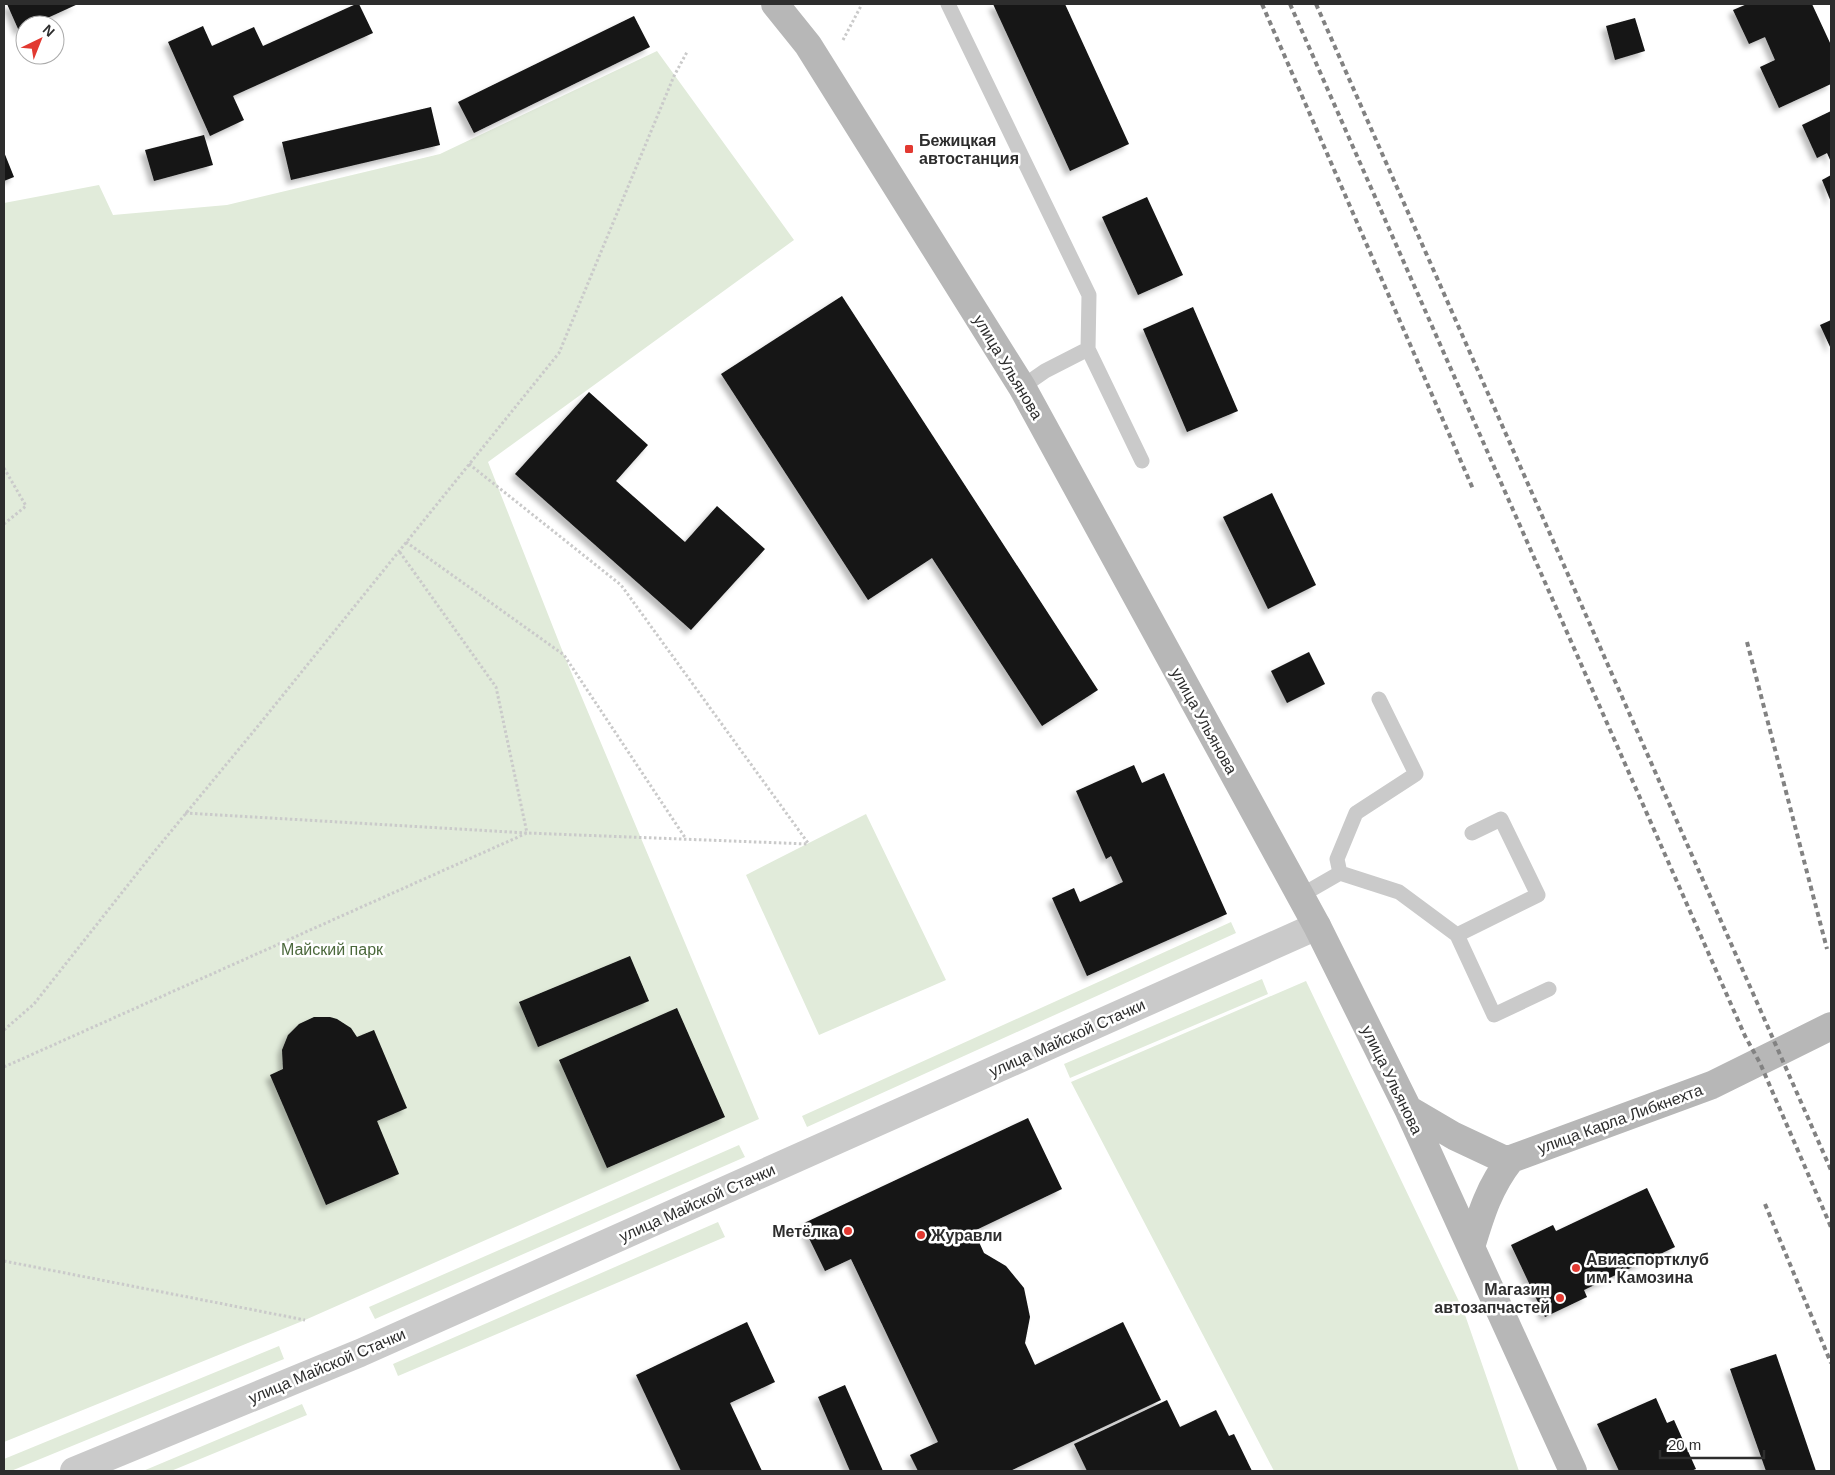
<svg xmlns="http://www.w3.org/2000/svg" width="1835" height="1475" font-family="Helvetica,sans-serif">
<style>
.green{fill:#e1ebda}
.building{fill:#141414;filter:url(#shadow)}
.lines{fill:none;stroke-linecap:round;stroke-linejoin:round}
.path{stroke:#cacaca;stroke-width:3;stroke-dasharray:2.5 2.5;stroke-linecap:butt}
.lane{stroke:#cacaca;stroke-width:15}
.street{stroke:#cacaca;stroke-width:28}
.secondary{stroke:#b7b7b7;stroke-width:28}
.rail{stroke:#828282;stroke-width:4;stroke-dasharray:5 4;stroke-linecap:butt}
.poi-dot{fill:#e23931;stroke:#fff;stroke-width:2}
.labels{text-anchor:middle;dominant-baseline:central;stroke-width:5;stroke-linejoin:round;paint-order:stroke}
.poi-label{font-size:16px;font-weight:bold;fill:#2d2d2d;stroke:#fff;text-anchor:start}
.street-label{font-size:16px;fill:#2d2d2d;stroke:#fff}
.park-label{font-size:16px;fill:#4b683b;stroke:#fff}
</style>
<defs>
<filter id="shadow"><feDropShadow dx="-4.5" dy="4.5" stdDeviation="2.5" flood-color="#0004"/></filter>
</defs>
<rect width="100%" height="100%" fill="#fff"/>
<!-- green -->
<path class="green" d="M657 51 794 240 488 462 564 655 759 1119 305 1320 4 1442V203L99 185 113 215 227 205 440 154Z
M866 814 946 980 819 1035 746 875Z
M1231 922 1236 933 807 1127 802 1116Z
M1262 979 1268 994 1070 1078 1064 1064Z
M1306 981 1464 1312 1519 1471H1274L1071 1082Z
M739 1145 745 1157 375 1319 369 1307Z
M718 1222 725 1237 398 1376 393 1364Z
M279 1346 284 1359 11 1471H4V1459Z
M302 1404 307 1415 171 1471H143Z"/>
<!-- building -->
<path class="building" d="M7 4H78L32 25H25V28L19 31Z
M356 4H359L373 33 233 96 244 120 210 136 168 42 203 26 212 46 254 27 263 46Z
M993 4H1065L1129 144 1070 171Z
M1747 4H1812L1831 45V84L1779 108 1760 67 1775 60 1765 37 1749 44 1733 10Z
M634 16 650 47 474 133 458 102Z
M1635 18 1645 51 1615 60 1606 26Z
M431 107 440 145 291 180 282 142Z
M1831 111V162L1827 153 1817 158 1802 125Z
M204 135 213 165 154 181 145 150Z
M4 152 14 177 4 181Z
M1831 175V202L1822 180Z
M1147 197 1183 275 1138 295 1102 217Z
M842 296 1098 690 1042 726 932 558 868 600 721 374Z
M1193 307 1238 411 1187 432 1143 329Z
M1831 320V349L1820 325Z
M589 392 648 445 616 481 685 542 717 506 765 549 691 630 515 474Z
M1272 493 1316 585 1268 609 1223 517Z
M1309 652 1325 684 1287 703 1271 671Z
M1134 765 1142 783 1164 773 1227 914 1087 976 1052 898 1074 888 1080 902 1123 882 1111 856 1106 859 1076 791Z
M630 956 649 1001 538 1047 519 1002Z
M677 1008 725 1117 607 1168 559 1060Z
M314 1017H330L337 1019 351 1028 357 1037 374 1030 407 1108 377 1121 399 1174 326 1205 270 1075 283 1069 282 1050 288 1035 299 1024Z
M1028 1118 1062 1189 974 1231 984 1253 1006 1266 1024 1288 1030 1317 1025 1343 1035 1365 1123 1322 1161 1400 1010 1471H918L910 1455 938 1442 851 1259 825 1271 802 1224Z
M1647 1188 1675 1247 1584 1290 1587 1297 1545 1317 1511 1245 1553 1225 1556 1231Z
M747 1322 775 1382 730 1403 762 1471H681L636 1375Z
M1776 1354 1816 1471H1766L1730 1369Z
M845 1385 883 1471H850L818 1397Z
M1656 1398 1667 1423 1674 1420 1696 1469 1691 1471H1619L1597 1424Z
M1167 1400 1180 1427 1216 1410 1229 1436 1234 1434 1252 1471H1087L1074 1444Z"/>
<g class="lines">
<!-- path -->
<path class="path" d="M843 40 862 4
M469 464 621 585 808 843
M4 468 26 506 4 524
M406 542 564 655 686 839
M185 813 527 833 496 687 399 551
M4 1030 34 1004 154 852 258 726 559 353 674 76 687 52
M4 1067 527 833 808 844
M4 1261 305 1320"/>
<!-- lane -->
<path class="lane" d="M948 4 1089 295 1088 349
M1022 387 1045 371 1088 349 1142 461
M1340 873 1399 892 1457 935 1538 895 1501 819 1472 833
M1300 896 1340 873 1337 859 1356 813 1416 774 1379 699
M1457 935 1494 1015 1549 989"/>
<!-- street -->
<path class="street" d="M74 1471 360 1353 1317 926"/>
<!-- secondary -->
<path class="secondary" d="M775 4 808 45 1022 387 1317 926 1408 1109 1573 1471
M1408 1109 1454 1136 1503 1159H1511L1712 1085 1831 1026
M1471 1247C1481 1214 1489 1187 1511 1159"/>
<!-- rail -->
<path class="rail" d="M1262 4 1473 489
M1290 4 1745 1036 1760 1063 1831 1227
M1316 4 1831 1170
M1747 642 1827 949
M1765 1204 1831 1363"/>
</g>
<!-- markers -->
<g class="poi-dot">
<rect x="904" y="144" width="10" height="10" rx="2.5"/>
<circle cx="848" cy="1231" r="5"/>
<circle cx="921" cy="1235" r="5"/>
<circle cx="1576" cy="1268" r="5"/>
<circle cx="1560" cy="1298" r="5"/>
</g>
<g class="labels">
<!-- poi labels -->
<g class="poi-label">
<text x="919" y="140">Бежицкая<tspan x="919" dy="18">автостанция</tspan></text>
<text x="838" y="1231" text-anchor="end">Метёлка</text>
<text x="931" y="1235">Журавли</text>
<text x="1586" y="1259">Авиаспортклуб<tspan x="1586" dy="18">им. Камозина</tspan></text>
<text x="1550" y="1289" text-anchor="end">Магазин<tspan x="1550" dy="18">автозапчастей</tspan></text>
</g>
<!-- street labels -->
<g class="street-label">
<text transform="translate(1008 367) rotate(59)">улица Ульянова</text>
<text transform="translate(1204 721) rotate(61)">улица Ульянова</text>
<text transform="translate(1067 1038) rotate(-24)">улица Майской Стачки</text>
<text transform="translate(1392 1080) rotate(64)">улица Ульянова</text>
<text transform="translate(1620 1119) rotate(-20)">улица Карла Либкнехта</text>
<text transform="translate(697 1203) rotate(-24)">улица Майской Стачки</text>
<text transform="translate(327 1366) rotate(-23)">улица Майской Стачки</text>
</g>
<!-- park labels -->
<g class="park-label">
<text x="332" y="949">Майский парк</text>
</g>
</g>
<!-- border -->
<rect width="1835" height="1475" fill="none" stroke="#2d2d2d" stroke-width="10"/>
<!-- north arrow -->
<g transform="translate(40 40) rotate(43)"><circle r="24" fill="#ffffff" stroke="#ababab"/>
<path d="M0-4L9 19L0 12L-9 19Z" fill="#e23931"/>
<text y="-8" font-size="14" font-weight="bold" text-anchor="middle" fill="#2d2d2d">N</text>
</g>
<!-- scale -->
<path d="M1660 1450v8h104v-8" fill="none" stroke="#2d2d2d" stroke-width="2.5"/>
<text x="1668" y="1450" font-size="15" fill="#2d2d2d" stroke="#ffffff" stroke-width="4" paint-order="stroke">20 m</text>
</svg>
